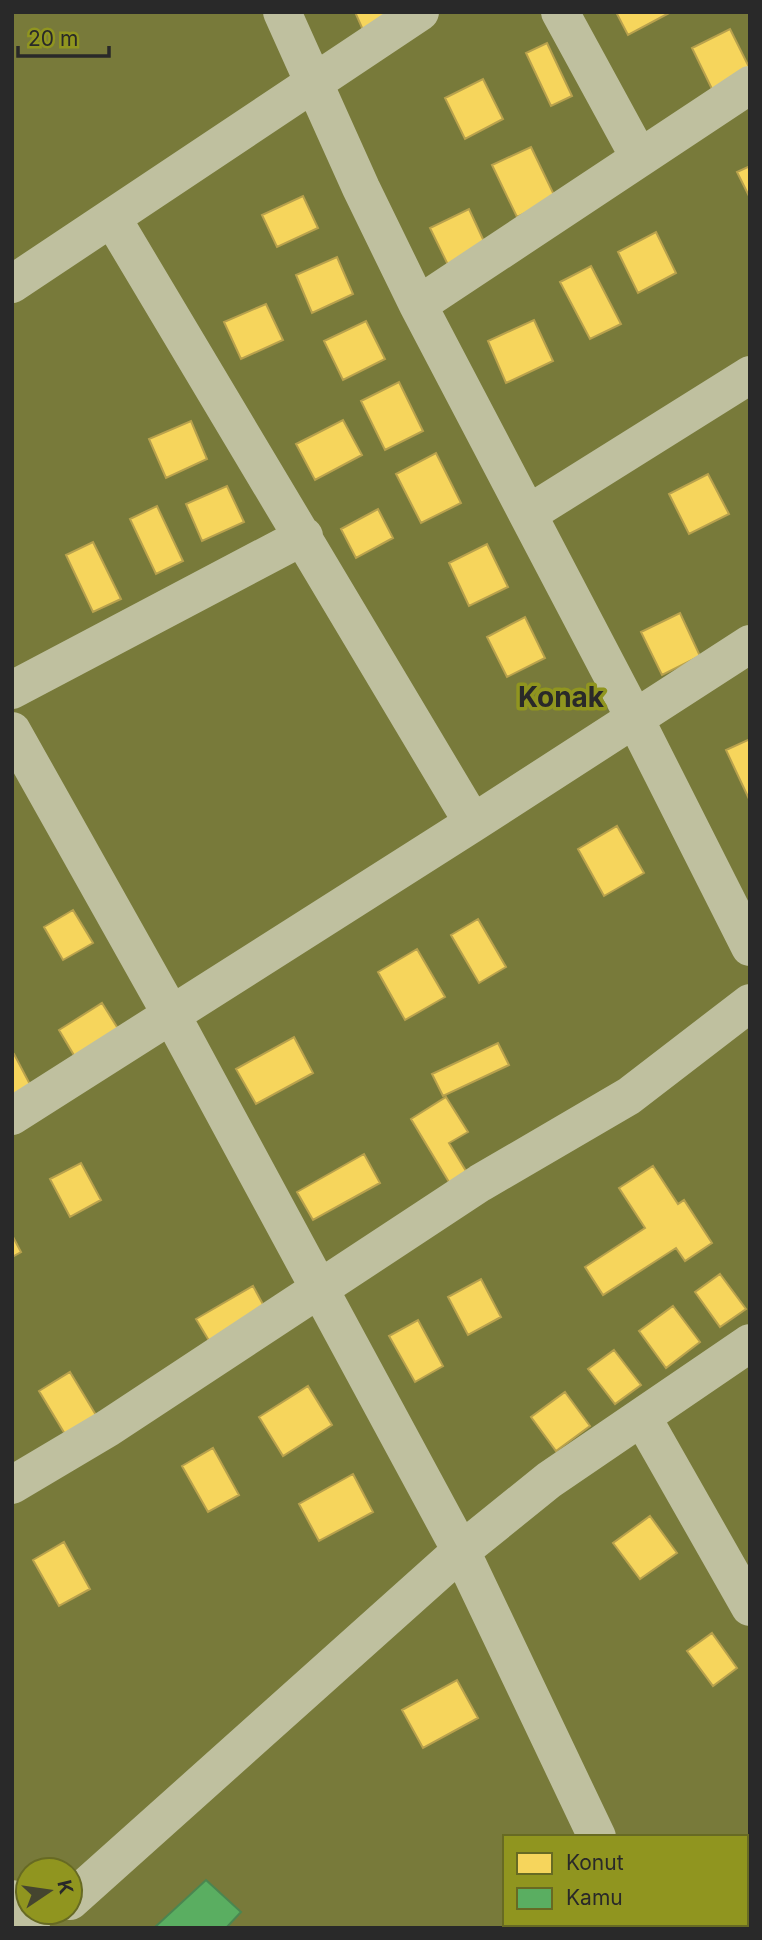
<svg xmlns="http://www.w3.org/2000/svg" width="762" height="1940" font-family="Inter,sans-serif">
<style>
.homes{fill:#f6d55c;stroke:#b8a14d;stroke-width:2}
.public{fill:#5aae61;stroke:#4b8650;stroke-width:2}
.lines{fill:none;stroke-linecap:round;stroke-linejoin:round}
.minor{stroke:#bfc09f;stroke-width:38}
.labels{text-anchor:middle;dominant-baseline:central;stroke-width:7;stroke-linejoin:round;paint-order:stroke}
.district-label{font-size:28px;font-weight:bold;fill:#292929;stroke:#90951f}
</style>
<rect width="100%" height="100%" fill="#787a3a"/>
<!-- homes -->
<path class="homes" d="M355 12H391L363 30Z
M616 12H671L628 35Z
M730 29 750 69 713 91 692 48Z
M547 43 572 96 551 106 526 53Z
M483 79 503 119 465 139 445 98Z
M531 147 556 199 517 217 492 165Z
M750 166V198L737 172Z
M303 196 318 228 277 247 262 215Z
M469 209 488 250 450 269 430 228Z
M656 232 676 273 638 293 618 252Z
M337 257 353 294 312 313 296 275Z
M591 266 621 324 590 339 560 282Z
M266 304 283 340 241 359 224 322Z
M534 320 553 361 506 383 488 341Z
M366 321 385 359 343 380 324 341Z
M399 382 423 431 385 450 361 401Z
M343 420 362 455 315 480 296 444Z
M191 421 207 459 166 478 149 439Z
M436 453 461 503 421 523 396 474Z
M708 474 729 514 689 534 669 494Z
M227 486 244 522 202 541 186 504Z
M157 506 183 561 156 574 130 519Z
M378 509 393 538 356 558 341 529Z
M93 542 121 599 93 612 66 555Z
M487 544 508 587 469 606 449 563Z
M680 613 700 656 662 675 641 632Z
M525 617 545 658 507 677 487 637Z
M750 739V801L726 750Z
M617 826 644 873 604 896 578 849Z
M73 910 93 943 63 960 44 927Z
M478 919 506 967 479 983 451 935Z
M417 949 445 997 405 1020 378 972Z
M102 1003 122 1035 78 1062 59 1030Z
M294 1037 313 1073 256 1104 236 1069Z
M498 1043 509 1065 443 1096 432 1074Z
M14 1054 34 1092 12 1104V1055Z
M446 1097 468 1132 449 1143 469 1176 452 1187 411 1119Z
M364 1154 380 1183 313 1220 297 1192Z
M81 1163 101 1200 70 1217 50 1179Z
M653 1166 678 1204 684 1200 712 1243 685 1261 676 1248 603 1295 585 1267 645 1228 619 1188Z
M12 1235 21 1252 12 1257Z
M720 1274 746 1309 720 1327 695 1292Z
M481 1279 501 1317 468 1335 448 1297Z
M253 1286 270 1317 214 1349 196 1319Z
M673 1306 700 1342 666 1368 639 1331Z
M418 1320 443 1366 415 1382 389 1336Z
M614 1350 641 1385 615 1404 588 1369Z
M70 1372 102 1425 71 1444 39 1391Z
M308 1386 332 1425 283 1456 259 1417Z
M565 1392 590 1426 556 1451 531 1417Z
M213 1448 239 1495 208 1512 182 1466Z
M353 1474 373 1512 319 1541 299 1504Z
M650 1516 677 1553 640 1579 613 1543Z
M64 1542 90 1589 59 1606 33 1560Z
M712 1633 737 1668 713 1686 687 1651Z
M457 1680 478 1718 423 1748 402 1710Z"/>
<!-- public -->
<path class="public" d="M206 1880 241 1912 226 1928H154Z"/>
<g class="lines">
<!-- minor -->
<path class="minor" d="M282 12 361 188 418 305 635 719 750 947
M560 12 639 157
M112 218 473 823
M12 284 420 12
M418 305 750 85
M528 514 750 375
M12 690 304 536
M12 731 172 1016 461 1551 597 1837
M12 1116 473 823 750 644
M642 1417 750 1607
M12 1485 108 1428 480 1183 629 1096 750 1003
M12 1899 31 1928
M70 1901 461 1551 549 1480 750 1343
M643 1924 644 1928"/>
</g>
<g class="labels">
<!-- district labels -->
<g class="district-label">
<text x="561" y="697">Konak</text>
</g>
</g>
<!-- border -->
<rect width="762" height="1940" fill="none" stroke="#292929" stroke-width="28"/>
<!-- legend -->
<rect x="503" y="1835" width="245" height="91" fill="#90951f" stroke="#676a23" stroke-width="2"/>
<rect x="517" y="1853" width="35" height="21" fill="#f6d55c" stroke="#676a23" stroke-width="2"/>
<text x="566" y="1870" font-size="21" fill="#292929">Konut</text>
<rect x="517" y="1888" width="35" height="21" fill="#5aae61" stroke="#676a23" stroke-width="2"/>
<text x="566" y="1905" font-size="21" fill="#292929">Kamu</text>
<!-- north arrow -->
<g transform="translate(49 1891) rotate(77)"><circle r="33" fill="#90951f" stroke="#676a23" stroke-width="2"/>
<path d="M0-5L12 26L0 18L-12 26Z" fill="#45452f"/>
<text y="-10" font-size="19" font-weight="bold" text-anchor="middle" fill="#292929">K</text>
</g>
<!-- scale -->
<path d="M18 46v10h91v-10" fill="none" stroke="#292929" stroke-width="3.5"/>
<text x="28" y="46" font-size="21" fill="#292929" stroke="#90951f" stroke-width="5" paint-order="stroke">20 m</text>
</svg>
